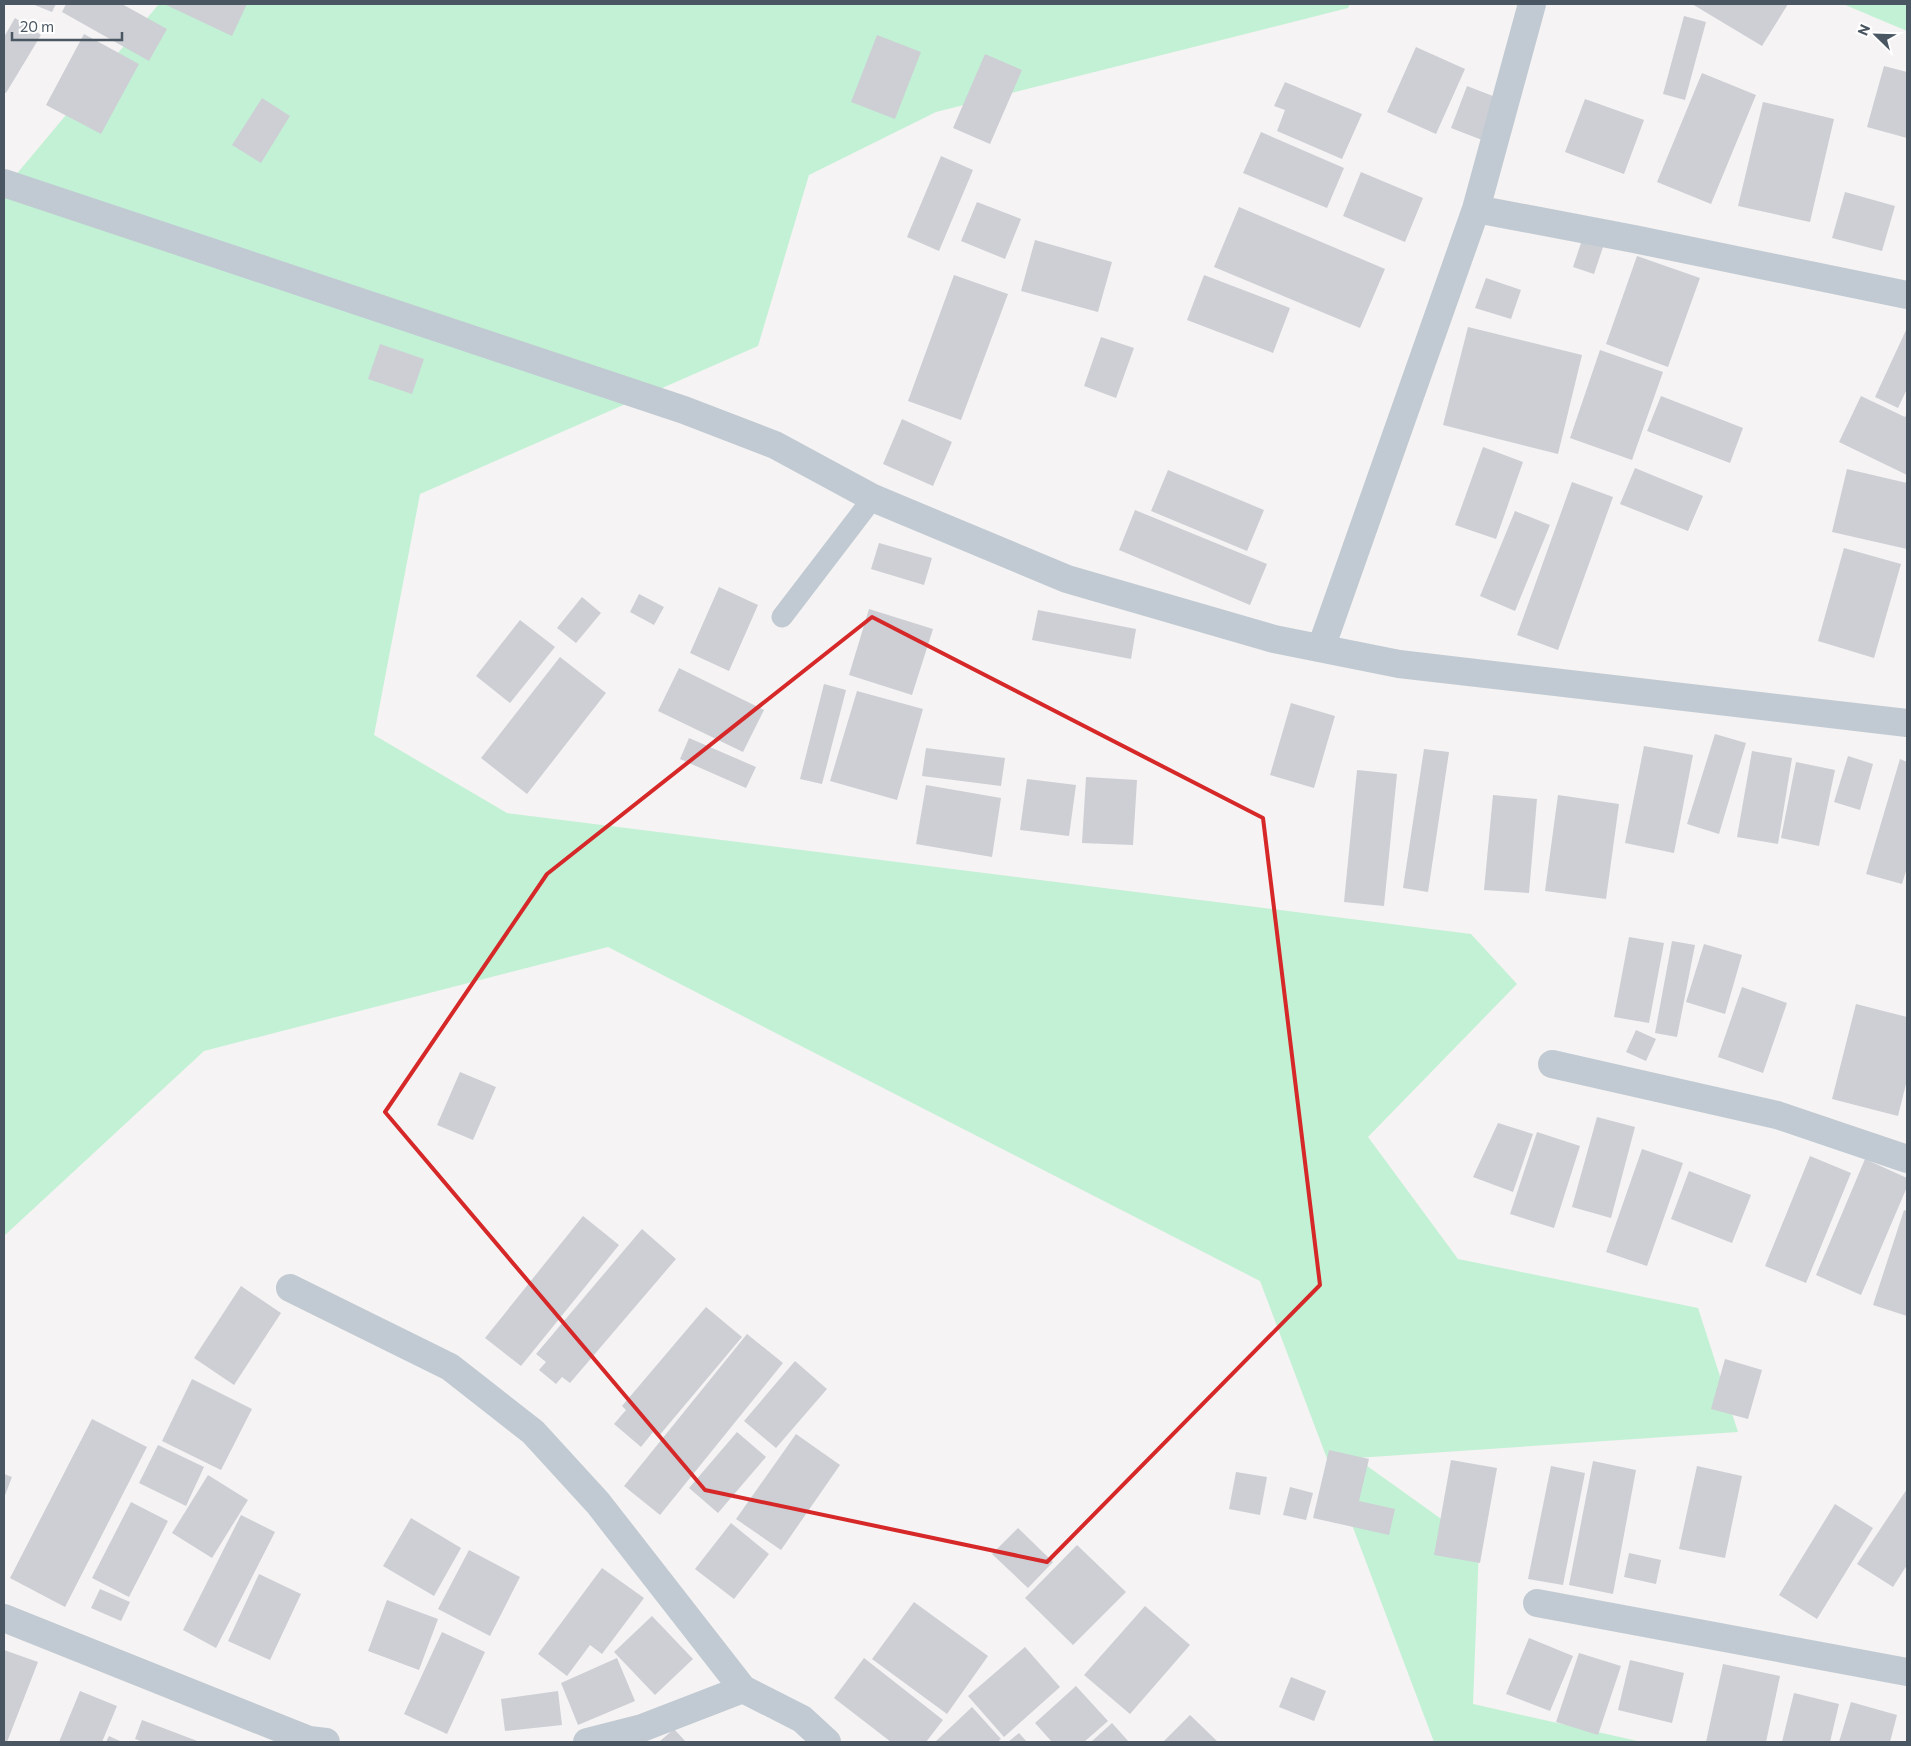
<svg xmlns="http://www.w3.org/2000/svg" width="1911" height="1746" font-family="Commissioner,sans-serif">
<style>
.green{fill:#c3f1d5}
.building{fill:#cdcfd5}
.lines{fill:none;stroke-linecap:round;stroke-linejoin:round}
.service{stroke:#c1cad2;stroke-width:21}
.minor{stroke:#c1cad2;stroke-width:28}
.marked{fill:none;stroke:#d62828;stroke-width:4;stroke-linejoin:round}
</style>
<rect width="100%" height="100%" fill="#f5f3f3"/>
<!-- green -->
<path class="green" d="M159 4H1350L1348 8 936 112 809 175 758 346 420 494 374 735 507 813 1471 934 1517 984 1368 1137 1458 1259 1698 1308 1738 1432 1356 1458 1479 1546 1473 1704 1642 1742H1434L1260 1281 608 947 204 1051 4 1236V189Z
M1843 4H1907V31Z"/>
<!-- building -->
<path class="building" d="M32 4H56L52 12Z
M66 4H122L167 29 149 61 62 12Z
M164 4H247L232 36Z
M1692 4H1788L1762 46Z
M1684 16 1706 22 1685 100 1663 94Z
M15 18 41 35 6 93 4 92V37Z
M84 34 139 64 101 134 46 105Z
M877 35 921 52 895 119 851 102Z
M1416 47 1465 69 1436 134 1387 112Z
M985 54 1022 70 990 144 953 128Z
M1884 66 1907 72V138L1867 127Z
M1702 73 1756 95 1711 204 1657 182Z
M1285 82 1362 114 1342 159 1277 131 1285 110 1274 106Z
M1467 86 1498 98 1482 140 1451 128Z
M262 98 290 116 261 163 232 145Z
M1585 99 1644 120 1624 174 1565 152Z
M1763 102 1834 119 1810 222 1738 206Z
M1261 132 1344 168 1327 208 1243 173Z
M941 156 973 170 939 251 907 237Z
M1361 172 1423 198 1405 242 1343 216Z
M1845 192 1895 206 1882 251 1832 238Z
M977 202 1021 219 1005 259 961 241Z
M1239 207 1385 269 1360 328 1214 267Z
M1583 237 1604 244 1594 274 1573 267Z
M1035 240 1112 262 1098 312 1021 291Z
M1637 256 1700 278 1668 367 1606 344Z
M954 275 1008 294 961 420 908 401Z
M1204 275 1290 308 1273 353 1187 320Z
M1486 278 1521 290 1511 319 1475 308Z
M1468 327 1582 355 1558 454 1443 425Z
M1907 328V389L1898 408 1875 397Z
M1101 337 1134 348 1116 398 1084 386Z
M380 344 424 359 412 394 368 379Z
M1600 350 1663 372 1632 460 1570 438Z
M1661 396 1743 428 1730 463 1647 431Z
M1861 396 1905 417 1907 413V475L1839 442Z
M902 419 952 442 933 486 883 464Z
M1483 447 1523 462 1496 539 1455 525Z
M1635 468 1703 496 1688 531 1620 504Z
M1847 469 1907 483V549L1832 532Z
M1168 470 1264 510 1247 551 1151 511Z
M1572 482 1613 497 1558 650 1517 635Z
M1135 510 1267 564 1250 605 1119 550Z
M1515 511 1550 525 1515 611 1480 596Z
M879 543 932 558 924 585 871 569Z
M1844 548 1901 564 1874 658 1818 641Z
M719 587 758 605 729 671 690 653Z
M639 594 664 607 654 625 630 612Z
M582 597 601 613 576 643 557 628Z
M869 609 933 629 912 695 849 675Z
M1038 610 1136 629 1131 659 1032 640Z
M520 620 555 647 510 703 476 676Z
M560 657 606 693 527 794 481 758Z
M679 668 764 710 743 752 658 711Z
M824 684 846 690 822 784 800 779Z
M857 691 923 709 897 800 830 781Z
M1291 703 1335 716 1314 788 1270 775Z
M1715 734 1746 743 1719 834 1687 824Z
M689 738 756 767 746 788 680 759Z
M1644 746 1693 755 1674 853 1625 843Z
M926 748 1005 758 1001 786 922 776Z
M1424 749 1449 752 1428 892 1403 888Z
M1752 751 1792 758 1778 844 1737 837Z
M1848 756 1873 764 1860 810 1834 802Z
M1900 759 1907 762V868L1902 884 1866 874Z
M1796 762 1835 770 1819 846 1781 838Z
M1357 770 1397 774 1384 906 1344 902Z
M1086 777 1137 780 1133 845 1082 843Z
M1027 779 1076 785 1069 836 1020 830Z
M926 785 1001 798 992 857 916 844Z
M1493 795 1537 799 1529 893 1484 890Z
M1558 795 1619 804 1606 899 1545 891Z
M1629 937 1664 943 1649 1023 1614 1017Z
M1672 941 1695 945 1677 1037 1655 1033Z
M1704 944 1742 955 1725 1014 1686 1002Z
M1742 987 1787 1003 1763 1073 1718 1057Z
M1856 1004 1907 1017V1080L1898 1116 1832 1099Z
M1636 1030 1656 1039 1646 1061 1626 1052Z
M460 1072 496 1087 473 1140 437 1125Z
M1597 1117 1635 1127 1611 1218 1572 1207Z
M1498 1123 1533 1134 1513 1192 1473 1177Z
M1537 1132 1580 1146 1554 1228 1510 1214Z
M1642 1149 1683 1163 1647 1266 1606 1252Z
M1810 1156 1851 1173 1806 1283 1765 1266Z
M1865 1159 1907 1178V1187L1861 1295 1816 1275Z
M1689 1171 1751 1195 1732 1243 1671 1219Z
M1904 1210 1907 1211V1316L1873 1305Z
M583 1216 619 1245 521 1366 485 1338Z
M642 1229 676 1259 570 1383 562 1377 556 1384 539 1370 546 1362 536 1354Z
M241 1286 281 1313 234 1385 194 1358Z
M706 1307 742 1337 658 1437 653 1432 641 1447 614 1424 626 1410 622 1406Z
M747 1334 783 1363 660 1515 624 1486Z
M1725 1359 1762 1370 1748 1419 1711 1409Z
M795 1361 827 1389 776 1448 744 1421Z
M192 1379 252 1409 221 1470 162 1441Z
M92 1419 147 1447 65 1607 10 1578Z
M737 1432 766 1457 718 1513 689 1488Z
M796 1434 840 1465 781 1550 736 1519Z
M158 1445 204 1467 186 1506 139 1483Z
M1329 1450 1369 1459 1359 1501 1395 1509 1389 1535 1313 1518Z
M1451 1460 1497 1468 1480 1563 1434 1555Z
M1593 1461 1636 1470 1613 1594 1569 1585Z
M1551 1466 1585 1473 1563 1585 1528 1579Z
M1697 1466 1742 1476 1725 1558 1679 1549Z
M1236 1472 1267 1477 1260 1515 1229 1509Z
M4 1474 12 1477 4 1498Z
M208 1475 248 1500 212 1558 172 1533Z
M1290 1487 1313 1493 1306 1520 1283 1515Z
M1907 1489V1565L1893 1587 1857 1564Z
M131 1502 168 1521 129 1597 92 1578Z
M1835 1504 1873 1528 1817 1619 1779 1595Z
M241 1515 275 1532 216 1648 183 1630Z
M411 1518 461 1548 434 1596 383 1566Z
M731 1523 769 1554 734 1599 695 1569Z
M1018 1528 1053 1562 1028 1588 992 1554Z
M1077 1545 1126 1592 1073 1645 1025 1598Z
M469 1550 520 1577 490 1636 438 1609Z
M1629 1553 1661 1560 1656 1584 1624 1577Z
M602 1568 644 1598 602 1654 590 1645 567 1676 538 1654Z
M259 1574 301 1594 270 1660 228 1641Z
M100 1589 130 1602 121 1621 91 1608Z
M387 1600 438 1619 419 1670 368 1651Z
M914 1602 988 1656 947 1714 872 1659Z
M1145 1606 1190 1645 1130 1714 1084 1675Z
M652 1616 693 1659 655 1695 614 1652Z
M442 1632 485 1652 447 1734 404 1714Z
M1529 1638 1573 1656 1550 1711 1506 1694Z
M1025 1647 1060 1687 1004 1737 968 1696Z
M4 1650 38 1662 7 1742H4Z
M1579 1653 1621 1666 1598 1735 1556 1722Z
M617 1658 635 1701 578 1725 561 1683Z
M864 1658 943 1720 926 1742H891L834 1698Z
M1630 1660 1684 1673 1672 1723 1618 1710Z
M1723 1664 1780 1676 1766 1742H1706Z
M1291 1677 1326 1691 1314 1721 1279 1707Z
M1076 1686 1108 1721 1084 1742H1052L1035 1723Z
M80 1691 117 1706 102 1742H59Z
M558 1691 562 1725 505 1731 501 1699Z
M1794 1693 1839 1704 1830 1742H1782Z
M1851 1702 1897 1715 1890 1742H1839Z
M972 1707 1001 1739 997 1742H935Z
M1190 1715 1218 1742H1163Z
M142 1720 200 1742H143L135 1739Z
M1112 1723 1129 1742H1091Z
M674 1729 686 1742H659Z
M1019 1733 1027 1742H1008Z
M109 1736 122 1742H106Z"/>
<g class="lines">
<!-- service -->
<path class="service" d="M782 617 873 498"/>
<!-- minor -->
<path class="minor" d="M4 183 684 410 775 445 873 498 1067 579 1274 639 1399 664 1907 723
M1476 209 1634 239 1907 295
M1321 648 1476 209 1532 4
M1552 1064 1777 1115 1907 1159
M290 1288 450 1367 533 1432 598 1503 743 1689
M1537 1603 1907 1672
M4 1618 309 1740 326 1742
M587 1742 642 1728 743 1689 802 1719 827 1742"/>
</g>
<!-- marked area -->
<path class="marked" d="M872 617 1263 818 1320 1285 1047 1562 705 1490 385 1112 547 874Z"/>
<!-- border -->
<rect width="1911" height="1746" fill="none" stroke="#4a5661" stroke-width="10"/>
<!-- north arrow -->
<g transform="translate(1876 35) rotate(293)" stroke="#ffffff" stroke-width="4" paint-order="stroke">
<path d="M0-4L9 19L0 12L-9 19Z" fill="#4a5661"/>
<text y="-8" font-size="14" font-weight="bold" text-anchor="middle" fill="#4a5661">N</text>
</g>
<!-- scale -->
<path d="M12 32v8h110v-8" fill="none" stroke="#4a5661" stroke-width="2.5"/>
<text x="20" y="32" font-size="15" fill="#4a5661" stroke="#ffffff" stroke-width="4" paint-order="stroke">20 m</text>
</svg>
